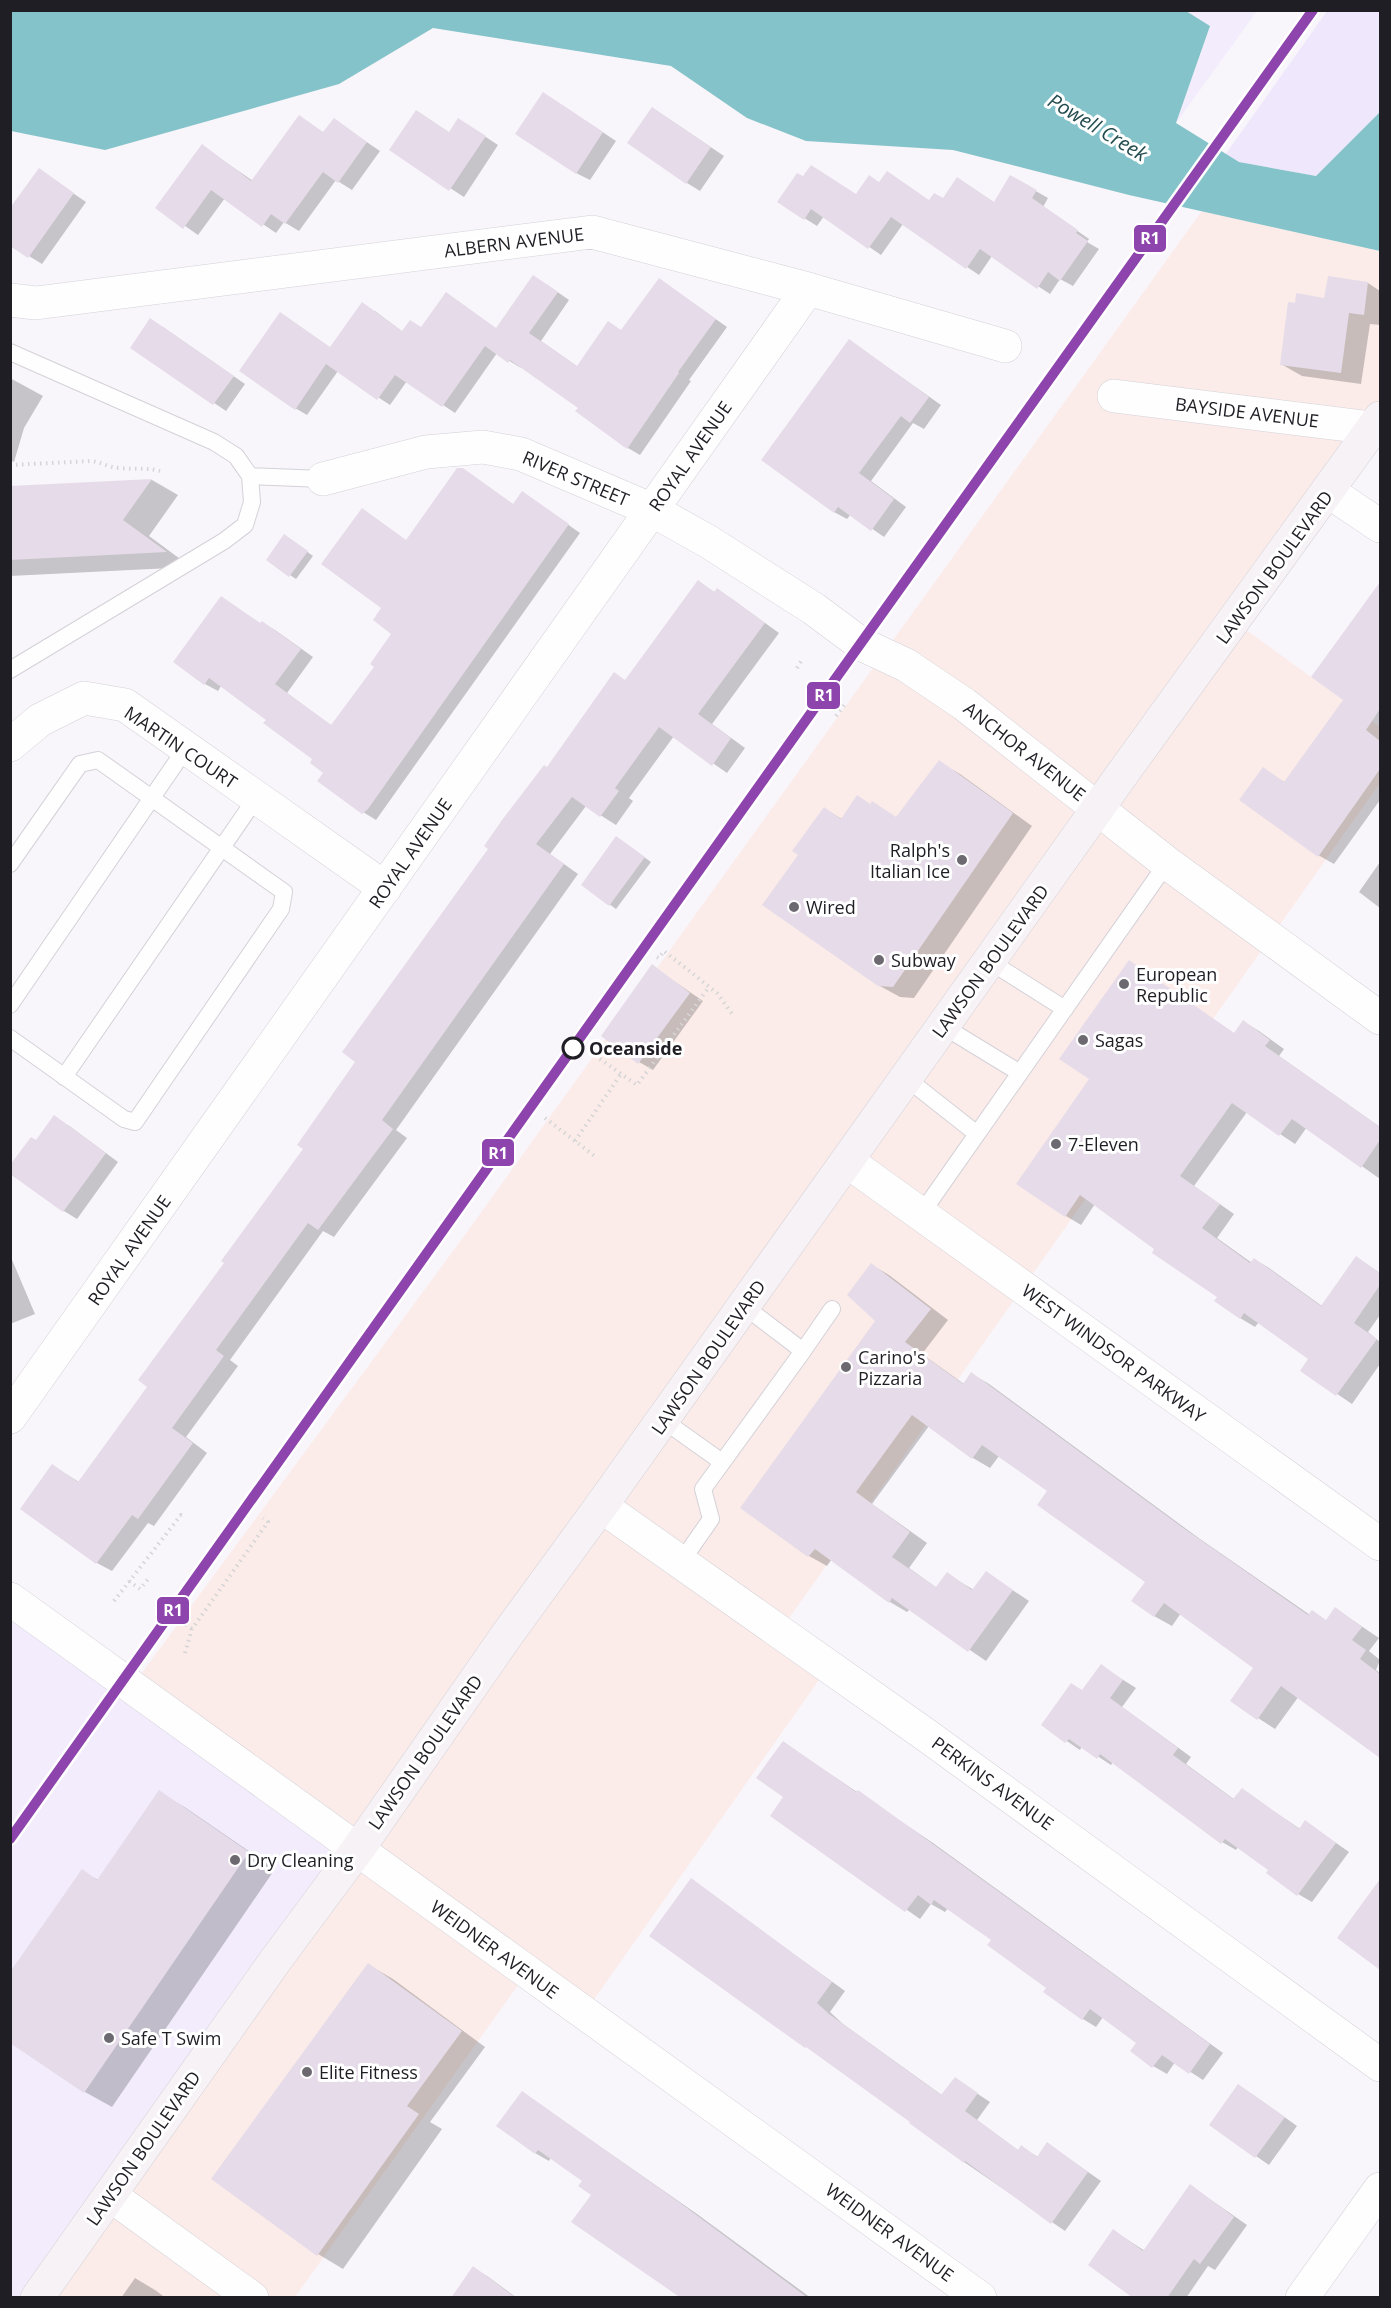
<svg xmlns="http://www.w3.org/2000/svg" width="1391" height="2308" font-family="'Open Sans',sans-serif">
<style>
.commercial{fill:#fbece9}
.built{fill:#f2ecfc}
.green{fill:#efe7fb}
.water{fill:#84c3c9}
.shadow{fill:#0003}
.building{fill:#e6dce9}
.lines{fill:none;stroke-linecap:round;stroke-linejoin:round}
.service-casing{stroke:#d4d1d8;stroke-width:18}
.minor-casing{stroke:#d4d1d8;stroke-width:34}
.secondary-casing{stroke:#d4d1d8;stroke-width:34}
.path{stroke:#d5d5d6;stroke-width:4;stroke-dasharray:1.5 4.5;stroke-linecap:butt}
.service{stroke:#fefefe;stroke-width:16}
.minor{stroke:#fefefe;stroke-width:33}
.secondary{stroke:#f6f2f5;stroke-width:33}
.rail-1-casing{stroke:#fff;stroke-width:15}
.rail-1{stroke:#8e44ad;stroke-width:10}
.poi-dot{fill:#6c6970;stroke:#fff;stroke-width:2}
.stop-dot{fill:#fff;stroke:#201e25;stroke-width:3}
.labels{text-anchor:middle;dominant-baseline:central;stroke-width:6;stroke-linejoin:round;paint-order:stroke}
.street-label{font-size:18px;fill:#201e25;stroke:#fff}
.poi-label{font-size:18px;fill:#201e25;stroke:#fff;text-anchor:start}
.stop-label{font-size:18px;font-weight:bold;fill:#201e25;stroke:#fff;text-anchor:start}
.water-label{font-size:20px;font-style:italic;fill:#234c4f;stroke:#fff}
.line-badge{stroke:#fff;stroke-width:2}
.badge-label{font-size:16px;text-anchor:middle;font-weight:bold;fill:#fff}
</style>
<rect width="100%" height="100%" fill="#f8f5fb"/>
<!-- commercial -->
<path class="commercial" d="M1202 211 1380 251V440L1238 624 1380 727V783L787 1621 835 1657 576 2025 518 1985 295 2297 37 2298 130 1689 462 1239Z"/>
<!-- built -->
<path class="built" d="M1186 11H1257L1176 123 1210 27Z
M10 1605 348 1854 37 2298 10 2297Z"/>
<!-- green -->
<path class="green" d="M1327 11H1380V112L1316 176 1239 162 1225 155Z"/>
<!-- water -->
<path class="water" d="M11 10 1186 11 1210 26 1176 123 1239 162 1316 176 1380 112V251L1129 195 953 150 806 141 747 118 671 66 433 28 339 84 105 150 11 131Z"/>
<!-- shadow -->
<path class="shadow" d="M557 102 616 141 590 180 576 173Z
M299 117 324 133 334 120 380 151 352 190 336 180 299 231 284 222 276 233 225 198 198 235 158 207 202 146 253 181Z
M666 117 724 156 700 191 687 183Z
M472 128 498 145 464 197 391 150Z
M39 170 86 202 42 264 29 256Z
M1011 177 1048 198 1043 207 1089 239 1087 242 1099 249 1073 286 1060 279 1050 294 992 256 979 275 903 224 881 255 824 216 817 226 779 202 857 195 880 183 930 201 943 200 958 179 995 203Z
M660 280 727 327 689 380 691 381 640 455 628 448 580 407 522 367 521 368 497 353 455 413 407 381 390 405 338 371 307 415 295 408 331 348 375 311 403 332 422 328 497 329 546 284 569 300 541 341 578 367 622 331Z
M1368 283 1380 291V325L1370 324 1361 384 1302 376 1281 364 1326 299Z
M163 327 245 384 226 411 132 347Z
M850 341 941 405 924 429 913 423 871 481 906 507 884 537 851 514 847 519 834 512Z
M10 378 43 396 24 428 14 462 10 460Z
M462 469 514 505 523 493 580 533 376 820 363 812 315 759 268 719 221 686 218 691 205 684 222 598 261 624 262 623 275 630 313 657 287 693 332 726 376 667 394 633 383 608 362 510 407 541Z
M152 480 178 495 149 536 191 567 10 576V488Z
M291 540 313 556 296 579 268 560Z
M698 582 716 593 717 590 732 599 779 633 712 724 745 748 727 773 674 736 629 798 633 801 616 825 586 806 550 854 578 874 396 1130 407 1138 334 1237 323 1231 230 1360 238 1366 186 1437 207 1453 154 1526 148 1523 112 1571 97 1563 22 1508 53 1466 79 1482 149 1387 226 1263 305 1148 357 1062 548 769 626 681Z
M1375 592 1380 595V800L1334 864 1318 855 1263 769 1286 783 1345 699Z
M939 762 960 774 1032 826 914 998 900 997 878 985 800 855 825 809 842 819 873 803 897 818Z
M623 842 651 862 616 909 583 885Z
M1380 862V908L1359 892Z
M1129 962 1235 1034 1244 1022 1259 1031 1284 1049 1279 1056 1380 1127V1179L1307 1127 1295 1144 1247 1112 1194 1186 1234 1214 1217 1238 1252 1263 1254 1259 1269 1268 1322 1306 1357 1258 1380 1273V1315L1368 1332 1380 1342V1364L1352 1404 1302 1370 1310 1359 1259 1322 1255 1327 1240 1318 1220 1297 1095 1204 1081 1225 1066 1216 1091 1079Z
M652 966 703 1001 653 1070 639 1062Z
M68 1125 118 1162 77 1219 64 1211 36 1142Z
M10 1255 35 1314 10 1324Z
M872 1265 889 1275 948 1320 922 1354 964 1384 972 1374 989 1384 1200 1539 1310 1615 1327 1621 1336 1609 1379 1638 1369 1651 1380 1660 1376 1670 1380 1673V1755L1299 1696 1275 1729 1258 1718 1255 1668 1181 1613 1172 1626 1154 1616 1147 1582 1049 1491 999 1456 990 1468 973 1458 929 1426 872 1504 927 1543 909 1568 937 1588 947 1574 974 1590 987 1573 1029 1601 986 1661 910 1609 907 1612 890 1602 832 1559 827 1566 809 1556 742 1508 877 1321Z
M1101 1666 1136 1688 1122 1707 1191 1757 1186 1764 1235 1800 1242 1790 1300 1829 1306 1822 1349 1852 1312 1902 1298 1894 1270 1870 1238 1847 1236 1850 1222 1842 1113 1762 1111 1765 1082 1746 1080 1750 1043 1725 1083 1691Z
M784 1743 933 1843 1223 2053 1203 2080 1175 2062 1167 2074 1153 2066 1132 2051 1138 2043 1103 2017 1096 2027 1083 2019 993 1940 948 1908 945 1912 931 1904 920 1919 772 1816 785 1797Z
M159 1792 186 1808 275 1869 112 2107 85 2092 10 2041 82 1871 98 1880Z
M691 1880 845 1991 830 2012 843 2024 943 2096 955 2079 990 2102 977 2120 1019 2151 1022 2147 1038 2157 1048 2144 1101 2181 1065 2231 964 2162Z
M1380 1881V1968L1339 1938Z
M369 1965 393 1979 485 2047 430 2122 442 2129 343 2269 318 2254Z
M523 2093 697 2214 811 2298H733L593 2195 584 2180 551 2157 549 2161 535 2153Z
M1252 2094 1297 2126 1269 2165 1211 2125Z
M1191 2186 1247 2225 1215 2270 1208 2266 1186 2298H1136L1114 2231 1145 2251Z
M473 2268 487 2276 517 2298H453Z
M135 2278 155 2290 166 2298H121Z"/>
<!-- building -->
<path class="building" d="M543 92 603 132 576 174 515 134Z
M652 107 711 147 686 184 627 143Z
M416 110 449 132 458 118 486 136 449 191 389 150Z
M299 115 323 132 334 118 367 142 338 183 323 172 285 224 271 214 262 227 211 190 183 229 155 208 202 144 251 181Z
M811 165 856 194 869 175 879 182 887 171 929 200 934 193 943 198 957 177 994 202 1010 175 1037 190 1032 198 1078 230 1076 233 1088 241 1060 281 1048 272 1037 289 980 249 966 269 891 217 868 249 811 209 804 220 777 202 797 173 803 176Z
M39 168 74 193 28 258 10 246V208Z
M533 275 558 292 529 333 577 366 608 321 621 330 659 278 716 319 678 372 679 373 627 449 575 411 578 408 510 360 508 363 485 346 442 407 395 375 377 400 326 364 295 410 239 371 280 312 330 347 362 302 402 331 410 320 421 327 446 292 496 328Z
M1328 276 1368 282 1364 315 1349 313 1341 373 1280 365 1288 302 1295 303 1296 293 1324 298Z
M150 318 234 376 213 405 130 348Z
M849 339 929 397 910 423 901 416 859 473 894 499 871 531 838 507 834 513 761 460Z
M457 468H463L513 504 522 491 569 524 368 809 362 814 317 781 323 773 310 763 312 759 263 723 266 720 209 678 204 685 173 662 221 596 260 623 262 621 301 649 275 684 331 725 374 667 370 664 391 634 373 620 381 608 321 564 362 508 406 540Z
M152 479 123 520 167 552 10 560V486Z
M284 534 308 551 289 577 266 560Z
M698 580 714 592 717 588 765 623 698 714 731 738 712 766 659 727 615 788 619 791 600 817 572 797 536 844 564 864 382 1120 393 1129 318 1230 308 1223 216 1350 224 1356 172 1428 193 1443 138 1519 132 1515 96 1564 20 1509 52 1464 78 1482 147 1387 138 1380 224 1263 221 1261 303 1149 297 1145 355 1062 342 1052 488 849 484 846 502 820 544 765 547 767 614 672 625 680Z
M1380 582V709L1366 730 1380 741V769L1318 857 1239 800 1263 767 1284 782 1343 700 1311 677Z
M939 760 1013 813 893 987 878 986 762 905 798 855 792 851 824 807 841 819 857 795 870 804 872 801 896 817Z
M616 836 645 857 609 906 581 885Z
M1129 960 1234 1033 1243 1020 1270 1040 1265 1046 1380 1127V1140L1361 1168 1292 1119 1279 1136 1232 1103 1180 1176 1220 1204 1202 1228 1250 1263 1254 1258 1321 1306 1356 1256 1380 1273V1285L1354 1323 1377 1339 1336 1396 1300 1371 1308 1359 1244 1313 1240 1319 1214 1301 1217 1297 1152 1253 1154 1249 1080 1195 1065 1217 1016 1184 1089 1079 1059 1059Z
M652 964 690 993 638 1064 601 1036Z
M54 1115 106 1153 63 1212 10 1174V1165L31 1137 36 1140Z
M871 1263 931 1309 905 1342 963 1384 971 1372 1182 1527 1308 1615 1312 1610 1326 1620 1335 1607 1362 1627 1352 1640 1366 1650 1360 1659 1380 1674V1758L1281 1686 1257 1720 1230 1701 1253 1668 1164 1603 1154 1617 1131 1601 1145 1582 1037 1505 1047 1491 982 1445 972 1459 912 1415 856 1492 910 1532 892 1557 936 1587 947 1572 972 1590 986 1571 1013 1590 968 1652 892 1598 889 1603 815 1549 808 1557 740 1508 875 1321 847 1295Z
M1101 1664 1123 1680 1110 1698 1178 1748 1173 1755 1233 1799 1242 1788 1299 1829 1305 1820 1336 1843 1297 1896 1266 1873 1268 1870 1225 1839 1221 1844 1100 1754 1097 1759 1069 1739 1065 1743 1041 1725 1071 1683 1082 1690Z
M783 1741 856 1792 858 1790 919 1834 1210 2044 1189 2074 1162 2055 1152 2068 1130 2051 1136 2043 1090 2009 1082 2020 1043 1992 1046 1988 987 1945 991 1940 934 1900 931 1905 918 1895 905 1912 770 1816 783 1797 756 1778Z
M159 1790 249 1852 84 2093 10 2043V1972L82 1869 97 1880Z
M691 1878 832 1982 817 2003 829 2014 941 2095 955 2077 978 2093 965 2111 1018 2150 1021 2145 1037 2157 1047 2142 1088 2172 1051 2224 965 2161 964 2163 909 2123 910 2122 806 2047 805 2048 649 1936Z
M1380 1879V1970L1337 1938Z
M368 1963 462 2031 407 2106 419 2114 317 2256 211 2179Z
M1238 2084 1285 2117 1255 2158 1209 2125Z
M522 2091 683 2205 808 2298H681L571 2222 591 2195 578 2186 582 2181 538 2150 535 2154 496 2126Z
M1190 2184 1234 2217 1200 2264 1194 2259 1167 2298H1133L1088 2265 1113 2229 1143 2251Z
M473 2266 516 2298H451Z"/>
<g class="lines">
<!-- service casing -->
<g class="service-casing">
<path id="service" d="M10 352 214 442 236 456 250 476 252 502 245 525 224 541 10 670
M250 476 323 479
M10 864 80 764 98 760 284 892 281 909 135 1122 124 1119 10 1038
M989 961 1065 1009
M10 1005 186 748
M943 1026 1020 1073
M64 1077 256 798
M906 1078 977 1134
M921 1214 1167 863
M803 1351 832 1309
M663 1420 722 1462
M681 1562 711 1519 703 1489 803 1351 744 1306"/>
</g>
<!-- minor casing -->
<g class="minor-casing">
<path id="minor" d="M10 300 36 303 592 232 808 289 1005 346
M1114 396 1380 429
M323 479 426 452 483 447 521 454 652 510 709 542 814 609 861 644 906 665 964 704 1167 863 1380 1018
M1328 491 1380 526
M10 745 40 720 84 698 125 705 385 888
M847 1161 1380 1544
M10 1417 808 289
M601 1506 926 1735 1380 2065
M10 1599 980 2298
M110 2195 252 2298
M1302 2298 1380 2189"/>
</g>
<!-- secondary casing -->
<g class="secondary-casing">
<path id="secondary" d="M37 2298 275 1961 358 1849 509 1632 601 1506 1128 766 1380 418"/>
</g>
<!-- path -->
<path class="path" d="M10 465 91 461C102 462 109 468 120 468 134 470 146 467 160 471
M797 668 803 658
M836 716 845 704
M657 957 659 958 664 951 717 993 733 1015
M590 1052 637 1085 709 987
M545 1118 597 1158
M575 1141 621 1074
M129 1581 140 1589 149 1578
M114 1601 181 1515 185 1518
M188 1611 181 1621 192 1629
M185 1653 192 1629 268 1522 263 1518"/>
<!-- service -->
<use href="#service" class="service"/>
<!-- minor -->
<use href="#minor" class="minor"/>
<!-- secondary -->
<use href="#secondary" class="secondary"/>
<!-- rail-1 casing -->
<g class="rail-1-casing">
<path id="rail-1" d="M10 1839 826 692 1313 10"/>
</g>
<!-- rail-1 -->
<use href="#rail-1" class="rail-1"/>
</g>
<!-- markers -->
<g class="poi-dot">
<circle cx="962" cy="860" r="6"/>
<circle cx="794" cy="907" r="6"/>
<circle cx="879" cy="960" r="6"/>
<circle cx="1124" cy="984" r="6"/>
<circle cx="1083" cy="1040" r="6"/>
<circle cx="1056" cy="1144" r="6"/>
<circle cx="846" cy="1367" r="6"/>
<circle cx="235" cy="1860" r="6"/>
<circle cx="109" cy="2038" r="6"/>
<circle cx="307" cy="2072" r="6"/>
</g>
<circle class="stop-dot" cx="573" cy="1048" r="10"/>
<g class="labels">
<!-- street labels -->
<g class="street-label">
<text transform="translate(514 242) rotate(-7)">ALBERN AVENUE</text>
<text transform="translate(1247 412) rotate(7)">BAYSIDE AVENUE</text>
<text transform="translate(690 456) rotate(-55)">ROYAL AVENUE</text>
<text transform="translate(576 478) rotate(23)">RIVER STREET</text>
<text transform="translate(1274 567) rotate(-54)">LAWSON BOULEVARD</text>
<text transform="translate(181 747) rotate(34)">MARTIN COURT</text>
<text transform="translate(1025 751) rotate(38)">ANCHOR AVENUE</text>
<text transform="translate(410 853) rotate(-55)">ROYAL AVENUE</text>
<text transform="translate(990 961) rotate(-54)">LAWSON BOULEVARD</text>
<text transform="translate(129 1250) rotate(-55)">ROYAL AVENUE</text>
<text transform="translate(1114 1353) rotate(36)">WEST WINDSOR PARKWAY</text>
<text transform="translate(708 1357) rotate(-55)">LAWSON BOULEVARD</text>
<text transform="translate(425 1752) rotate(-55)">LAWSON BOULEVARD</text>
<text transform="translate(993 1783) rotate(36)">PERKINS AVENUE</text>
<text transform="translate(495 1949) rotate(36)">WEIDNER AVENUE</text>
<text transform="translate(143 2148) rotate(-55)">LAWSON BOULEVARD</text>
<text transform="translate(890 2232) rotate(36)">WEIDNER AVENUE</text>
</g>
<!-- poi labels -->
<g class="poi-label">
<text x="950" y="850" text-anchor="end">Ralph's<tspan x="950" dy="21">Italian Ice</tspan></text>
<text x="806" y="907">Wired</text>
<text x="891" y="960">Subway</text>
<text x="1136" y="974">European<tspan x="1136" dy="21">Republic</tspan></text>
<text x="1095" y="1040">Sagas</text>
<text x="1068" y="1144">7-Eleven</text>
<text x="858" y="1357">Carino's<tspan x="858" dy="21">Pizzaria</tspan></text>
<text x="247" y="1860">Dry Cleaning</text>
<text x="121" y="2038">Safe T Swim</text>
<text x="319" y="2072">Elite Fitness</text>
</g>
<!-- stop labels -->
<g class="stop-label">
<text x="589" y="1048">Oceanside</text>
</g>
<!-- water labels -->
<g class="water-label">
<text transform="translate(1098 127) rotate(31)">Powell Creek</text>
</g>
</g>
<g class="line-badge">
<rect x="1133" y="224" width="34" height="29" rx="6" fill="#8e44ad"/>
<rect x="806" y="681" width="35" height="29" rx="6" fill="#8e44ad"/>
<rect x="481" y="1138" width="34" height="29" rx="6" fill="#8e44ad"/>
<rect x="156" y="1596" width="34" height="29" rx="6" fill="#8e44ad"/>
</g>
<g class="badge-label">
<text x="1150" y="244">R1</text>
<text x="824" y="701">R1</text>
<text x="498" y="1159">R1</text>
<text x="173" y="1616">R1</text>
</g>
<!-- border -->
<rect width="1391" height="2308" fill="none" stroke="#201e25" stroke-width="24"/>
</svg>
